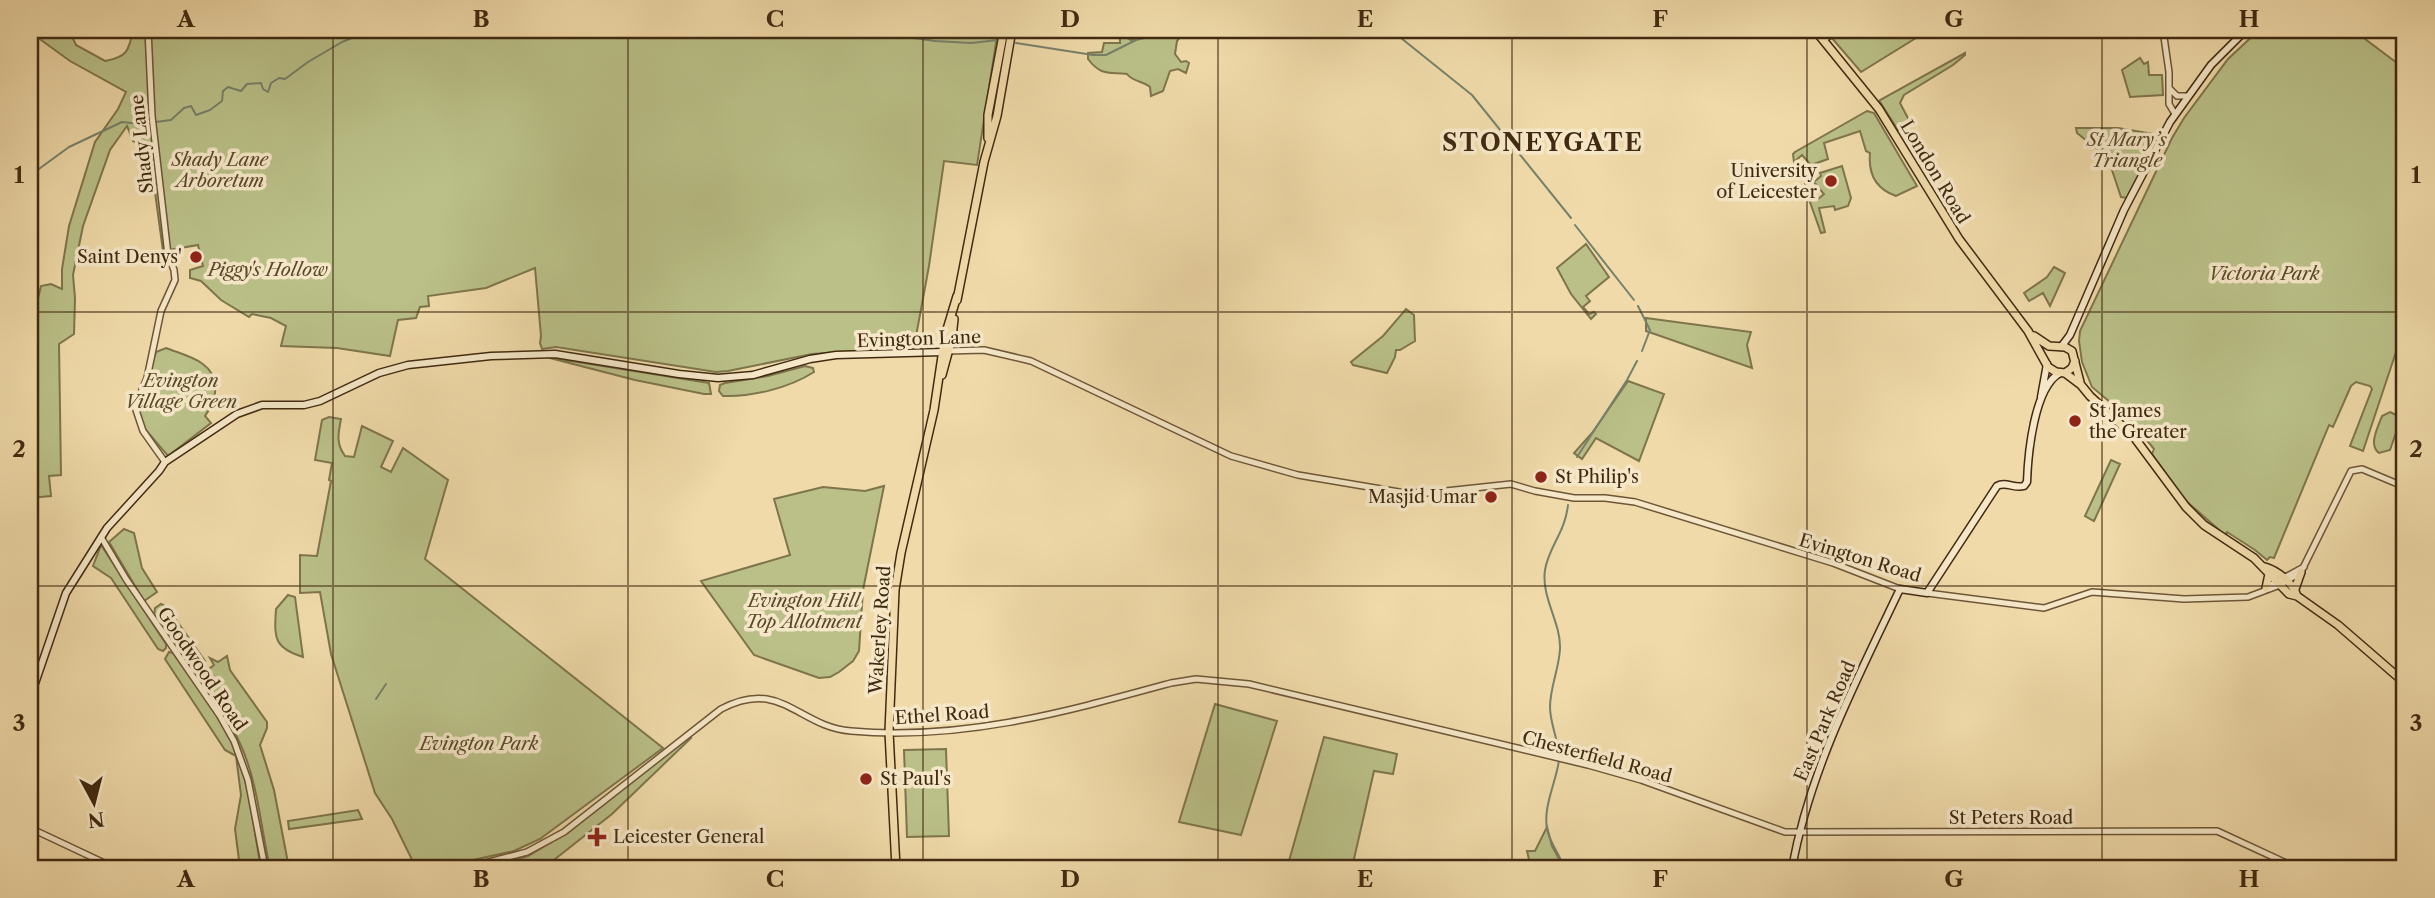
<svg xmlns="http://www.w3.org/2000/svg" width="2435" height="898" font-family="'Libre Caslon Text',serif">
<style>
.green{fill:#bac088;stroke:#7e754c;stroke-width:2}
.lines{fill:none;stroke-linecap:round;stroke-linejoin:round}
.stream{stroke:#76816b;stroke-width:2}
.tertiary-casing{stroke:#6d5637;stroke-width:8}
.secondary-casing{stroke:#412a11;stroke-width:9}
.primary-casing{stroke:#412a11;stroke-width:10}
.trunk-casing{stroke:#412a11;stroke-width:10}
.tertiary{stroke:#f5e7c7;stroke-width:5}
.secondary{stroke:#f5e7c7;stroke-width:6}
.primary{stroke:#f0daa9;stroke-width:7}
.trunk{stroke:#f0daa9;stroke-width:7}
.grid{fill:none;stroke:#412a11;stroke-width:2;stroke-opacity:0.55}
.poi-dot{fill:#8f2418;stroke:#f5e7c7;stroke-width:2.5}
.labels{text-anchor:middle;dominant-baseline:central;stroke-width:7;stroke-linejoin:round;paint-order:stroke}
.park-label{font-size:18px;font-style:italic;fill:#594829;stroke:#f5e7c7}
.street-label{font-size:18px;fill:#412a11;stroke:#f5e7c7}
.poi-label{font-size:18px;fill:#412a11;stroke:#f5e7c7;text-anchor:start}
.district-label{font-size:24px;font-weight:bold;letter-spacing:2px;fill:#412a11;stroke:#f5e7c7}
.neatline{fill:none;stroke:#412a11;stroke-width:2.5}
.grid-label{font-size:23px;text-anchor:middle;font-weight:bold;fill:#412a11}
</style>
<rect width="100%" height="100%" fill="#f0daa9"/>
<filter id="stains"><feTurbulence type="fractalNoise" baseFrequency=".00286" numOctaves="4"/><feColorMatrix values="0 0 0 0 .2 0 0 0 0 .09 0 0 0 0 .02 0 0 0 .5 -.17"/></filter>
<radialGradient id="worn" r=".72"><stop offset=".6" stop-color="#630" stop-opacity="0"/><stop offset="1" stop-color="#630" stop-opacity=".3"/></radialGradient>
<!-- green -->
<path class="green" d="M30 30H69L76 45 105 61C127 57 129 51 133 30H998L977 165 944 161 929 266 914 347 812 354 728 371 716 372 556 347 542 349 540 343 541 336 535 268 486 288 428 296 429 306 420 307 416 318 398 320 390 356 337 348 281 346 286 326 271 318 252 314 249 317 221 300 201 281 190 278V270L203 266 198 245 163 251 149 148 133 141 127 126 110 150 83 226 73 275 75 298 74 334 59 344 61 475 49 476 51 496 30 498V332L41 286 51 284 62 289V269L69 226 95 142 118 109 126 92 70 61 30 32Z
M1151 30H1186L1177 41 1175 54 1181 62 1186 61 1189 63 1186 73 1178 69 1170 71 1163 91 1151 96 1150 87C1143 81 1133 82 1127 74 1108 72 1101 76 1088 59V53L1102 52 1104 43H1120V38L1123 36C1126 37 1128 39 1131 40 1135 40 1145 32 1151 30Z
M1843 30H1911L1916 38 1861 72 1831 37Z
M2259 30H2353L2405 69V330L2399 343 2363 451 2350 446 2372 389 2370 386 2356 382 2351 386 2333 427 2329 425 2274 558 2270 557 2267 560 2255 550 2227 532 2225 535 2185 500 2152 454 2154 449 2129 418 2092 387 2082 362 2079 341 2080 331 2172 138 2184 118 2228 59Z
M1965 53V55L1953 65 1904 95 1900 103 1910 122 1898 130 1880 102V100Z
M2140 58 2144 64 2148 62 2149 75H2162L2163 95 2130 97 2122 70Z
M1867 111 1874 113 1917 186 1896 196C1876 189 1868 174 1870 153L1866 151 1860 131 1824 143 1828 159 1811 165 1802 155 1794 162 1793 154 1795 152Z
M2076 128H2118L2154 134V144L2127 198 2121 197 2108 158 2077 133Z
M1842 166 1851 198 1848 206 1835 210 1834 206 1819 208 1825 232 1821 233 1805 188V185L1818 199 1824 194 1814 182 1821 176 1820 173Z
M1586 244 1609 277 1586 296 1590 301 1583 307 1589 314 1594 312 1596 314 1591 319 1571 294 1557 268Z
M2054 267 2065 273 2050 306 2043 293 2029 301 2024 293 2047 277Z
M1406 309 1414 315 1415 341 1400 350H1396L1395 357 1387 373 1353 365 1351 362 1383 336Z
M1646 318 1751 332 1747 345 1752 368 1646 331Z
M166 348C186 356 214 361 215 386 216 400 213 404 205 416L211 423 168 456 145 429 139 414 138 407 156 352Z
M546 357 709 383 711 394H704L635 380Z
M805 366 813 368 814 372C789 388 752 397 723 396L719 391 720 385 725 383 768 376Z
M1628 381 1664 394 1639 461 1596 438 1582 459 1574 453 1592 433Z
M2390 412 2398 416 2399 424 2390 450 2379 453C2368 445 2378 427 2382 416Z
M329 417 341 419C338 434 336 444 345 456L354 457 362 426 393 441 381 467 391 472 403 448 448 480 425 559 663 748 540 839 514 851 464 862 416 868 392 819 375 793 331 654 320 592 300 593V555L317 556 331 481 329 480 332 463 315 460 322 420Z
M2111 460 2120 464 2094 521 2085 516Z
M884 486 863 590 859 651 853 661 839 672 830 677 819 678 754 655 701 581 790 555 774 499 823 487 865 491Z
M124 529 134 533 142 568 157 592 144 601 109 542Z
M101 545 166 644V648L163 651 158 649 111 578 93 566Z
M288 595 295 597 303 657C274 648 274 638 276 609Z
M161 604 167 607 205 661 201 664 206 671 214 665 210 658 218 662 227 656 230 670 267 722V728L260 745 274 790 289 868H270C261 829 258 785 242 748 221 699 185 658 154 615L155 608Z
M169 652 173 653C193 682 216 711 232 743 250 781 253 827 261 868H240L235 829 241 795 236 756 225 750 165 659Z
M1215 704 1277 721 1241 835 1179 822Z
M688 735 691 738 612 814 545 867 486 868 528 856 568 832Z
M1324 737 1397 754 1393 774 1374 771 1352 868H1287Z
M946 749 949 836 907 837 904 750Z
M358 810 362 819 289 829 288 821Z
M1547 827 1552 846 1564 868H1531L1527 851H1535Z"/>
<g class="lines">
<!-- stream -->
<path class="stream" d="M831 30 864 31 935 41 971 43 998 40
M1391 30 1472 95 1571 218
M1016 43 1093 55H1106L1136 40 1160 34 1165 30
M30 179 32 174 69 147 122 122 140 124 171 120 184 108 191 106 196 115 210 110 222 101 223 91 228 87 241 91 247 84 261 83 263 89 268 92 271 83 279 78 285 79 308 62 342 42 372 30
M1575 225 1634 300
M1638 306 1650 330 1642 351
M1577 457 1627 380 1637 361
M376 699 386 684
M1564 868C1560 854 1550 844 1547 829 1543 806 1556 783 1559 760 1560 743 1550 725 1550 707 1550 687 1559 669 1560 649 1561 622 1541 598 1545 570 1549 546 1565 533 1568 505"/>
<!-- tertiary casing -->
<g class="tertiary-casing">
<path id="tertiary" d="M148 30 152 116 168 255 174 270 175 280 161 311 147 378 135 407 143 431 165 462
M2163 30 2169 72V104L2175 114
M1823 40 1839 30
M2170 89 2177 96H2188
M946 351 984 350 1031 361 1231 456 1298 475 1399 492 1427 493 1511 484 1535 491 1574 498H1605L1635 502 1833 563 1900 589
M101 537 126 579 220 716 234 741 248 780 265 868
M2267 587 2304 567
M1927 593 2044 608 2092 592 2184 599 2248 597 2280 585 2301 572 2351 471 2362 469 2405 487
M30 828 115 868
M466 868 527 852 564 832 721 709C781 677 798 727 851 731 962 741 1065 712 1171 683L1196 679 1249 684 1588 765 1641 780 1785 832 2217 831 2297 868"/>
</g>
<!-- secondary casing -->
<g class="secondary-casing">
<path id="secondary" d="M2061 347 2070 335 2124 210 2170 122 2211 65 2246 30
M2041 397 2047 364
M30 698 66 593 107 528 159 471 165 462 237 414 262 405H304L320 401 379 373 408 365 491 356 555 354 679 374 718 378 753 375 810 359 836 355 942 352
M1792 868C1810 769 1857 679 1900 589L1927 593 1997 486C2006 481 2014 489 2024 486L2027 482C2028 454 2034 387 2060 373"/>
</g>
<!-- primary casing -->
<g class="primary-casing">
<path id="primary" d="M1815 30 1879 109 1959 239 2028 331 2048 367 2056 372 2065 373 2072 368 2075 361
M2034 336 2049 346 2065 347 2072 351 2080 382
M2065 373 2081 385 2090 396 2134 437 2186 507 2204 525 2254 558 2289 594 2297 596 2338 625 2405 683
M2265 567C2278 571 2293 583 2297 596
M2266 588 2269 574
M2295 589 2301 572"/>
</g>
<!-- trunk casing -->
<g class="trunk-casing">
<path id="trunk" d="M988 138V115L1004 30
M957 300 984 162 997 116 1012 30
M942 375 952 338 954 319
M896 868 889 732 895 590 901 553 934 410 945 336 957 296"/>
</g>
<!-- tertiary -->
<use href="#tertiary" class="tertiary"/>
<!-- secondary -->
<use href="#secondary" class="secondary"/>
<!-- primary -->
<use href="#primary" class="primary"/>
<!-- trunk -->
<use href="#trunk" class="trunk"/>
</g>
<!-- grid -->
<path class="grid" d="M333 30V868M628 30V868M923 30V868M1218 30V868M1512 30V868M1807 30V868M2102 30V868M30 312H2405M30 586H2405"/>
<!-- markers -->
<g class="poi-dot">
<circle cx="1831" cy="181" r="7"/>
<circle cx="196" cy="257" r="7"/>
<circle cx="2075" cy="421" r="7"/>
<circle cx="1541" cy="477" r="7"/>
<circle cx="1491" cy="497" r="7"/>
<circle cx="866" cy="779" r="7"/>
<path d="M593.5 826.5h7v7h7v7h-7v7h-7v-7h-7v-7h7z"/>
</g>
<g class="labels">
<!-- park labels -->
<g class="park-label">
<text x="2127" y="140">St Mary’s<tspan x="2127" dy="21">Triangle</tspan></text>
<text x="220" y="160">Shady Lane<tspan x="220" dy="21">Arboretum</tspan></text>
<text x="268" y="270">Piggy's Hollow</text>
<text x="2264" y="274">Victoria Park</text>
<text x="181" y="381">Evington<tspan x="181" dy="21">Village Green</tspan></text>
<text x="804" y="601">Evington Hill<tspan x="804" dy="21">Top Allotment</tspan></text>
<text x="479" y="744">Evington Park</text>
</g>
<!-- street labels -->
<g class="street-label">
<text transform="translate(142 144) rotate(-96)">Shady Lane</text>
<text transform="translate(1935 172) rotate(59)">London Road</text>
<text transform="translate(919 339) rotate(-2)">Evington Lane</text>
<text transform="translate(1860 558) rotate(17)">Evington Road</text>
<text transform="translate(880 630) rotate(-86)">Wakerley Road</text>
<text transform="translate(202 669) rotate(56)">Goodwood Road</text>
<text transform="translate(942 715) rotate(-4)">Ethel Road</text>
<text transform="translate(1825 721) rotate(-67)">East Park Road</text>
<text transform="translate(1597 757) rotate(15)">Chesterfield Road</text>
<text x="2011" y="818">St Peters Road</text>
</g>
<!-- poi labels -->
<g class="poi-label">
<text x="1817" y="171" text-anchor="end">University<tspan x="1817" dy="21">of Leicester</tspan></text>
<text x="182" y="257" text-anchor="end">Saint Denys'</text>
<text x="2089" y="411">St James<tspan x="2089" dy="21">the Greater</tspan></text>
<text x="1555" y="477">St Philip's</text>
<text x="1477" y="497" text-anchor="end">Masjid Umar</text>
<text x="880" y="779">St Paul's</text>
<text x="613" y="837">Leicester General</text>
</g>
<!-- district labels -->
<g class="district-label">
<text x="1543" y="142">STONEYGATE</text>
</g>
</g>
<!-- margin -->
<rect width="2435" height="898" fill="none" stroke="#f0daa9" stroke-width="77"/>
<!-- north arrow -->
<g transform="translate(94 803) rotate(173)" stroke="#f5e7c7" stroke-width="5" paint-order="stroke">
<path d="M0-5L12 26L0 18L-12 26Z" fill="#412a11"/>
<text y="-10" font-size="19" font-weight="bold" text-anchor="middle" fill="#412a11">N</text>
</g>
<rect x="38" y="38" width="2358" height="822" class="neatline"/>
<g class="grid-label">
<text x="186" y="27">A</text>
<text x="481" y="27">B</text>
<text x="775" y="27">C</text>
<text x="1070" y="27">D</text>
<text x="1365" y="27">E</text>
<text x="1660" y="27">F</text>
<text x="1954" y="27">G</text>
<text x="2249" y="27">H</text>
<text x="19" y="183">1</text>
<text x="2416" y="183">1</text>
<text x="19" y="457">2</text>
<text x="2416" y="457">2</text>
<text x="19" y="731">3</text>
<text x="2416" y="731">3</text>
<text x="186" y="887">A</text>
<text x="481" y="887">B</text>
<text x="775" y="887">C</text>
<text x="1070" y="887">D</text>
<text x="1365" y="887">E</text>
<text x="1660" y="887">F</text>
<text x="1954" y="887">G</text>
<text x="2249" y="887">H</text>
</g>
<rect width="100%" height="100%" filter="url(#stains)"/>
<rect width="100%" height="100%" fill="url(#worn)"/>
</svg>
